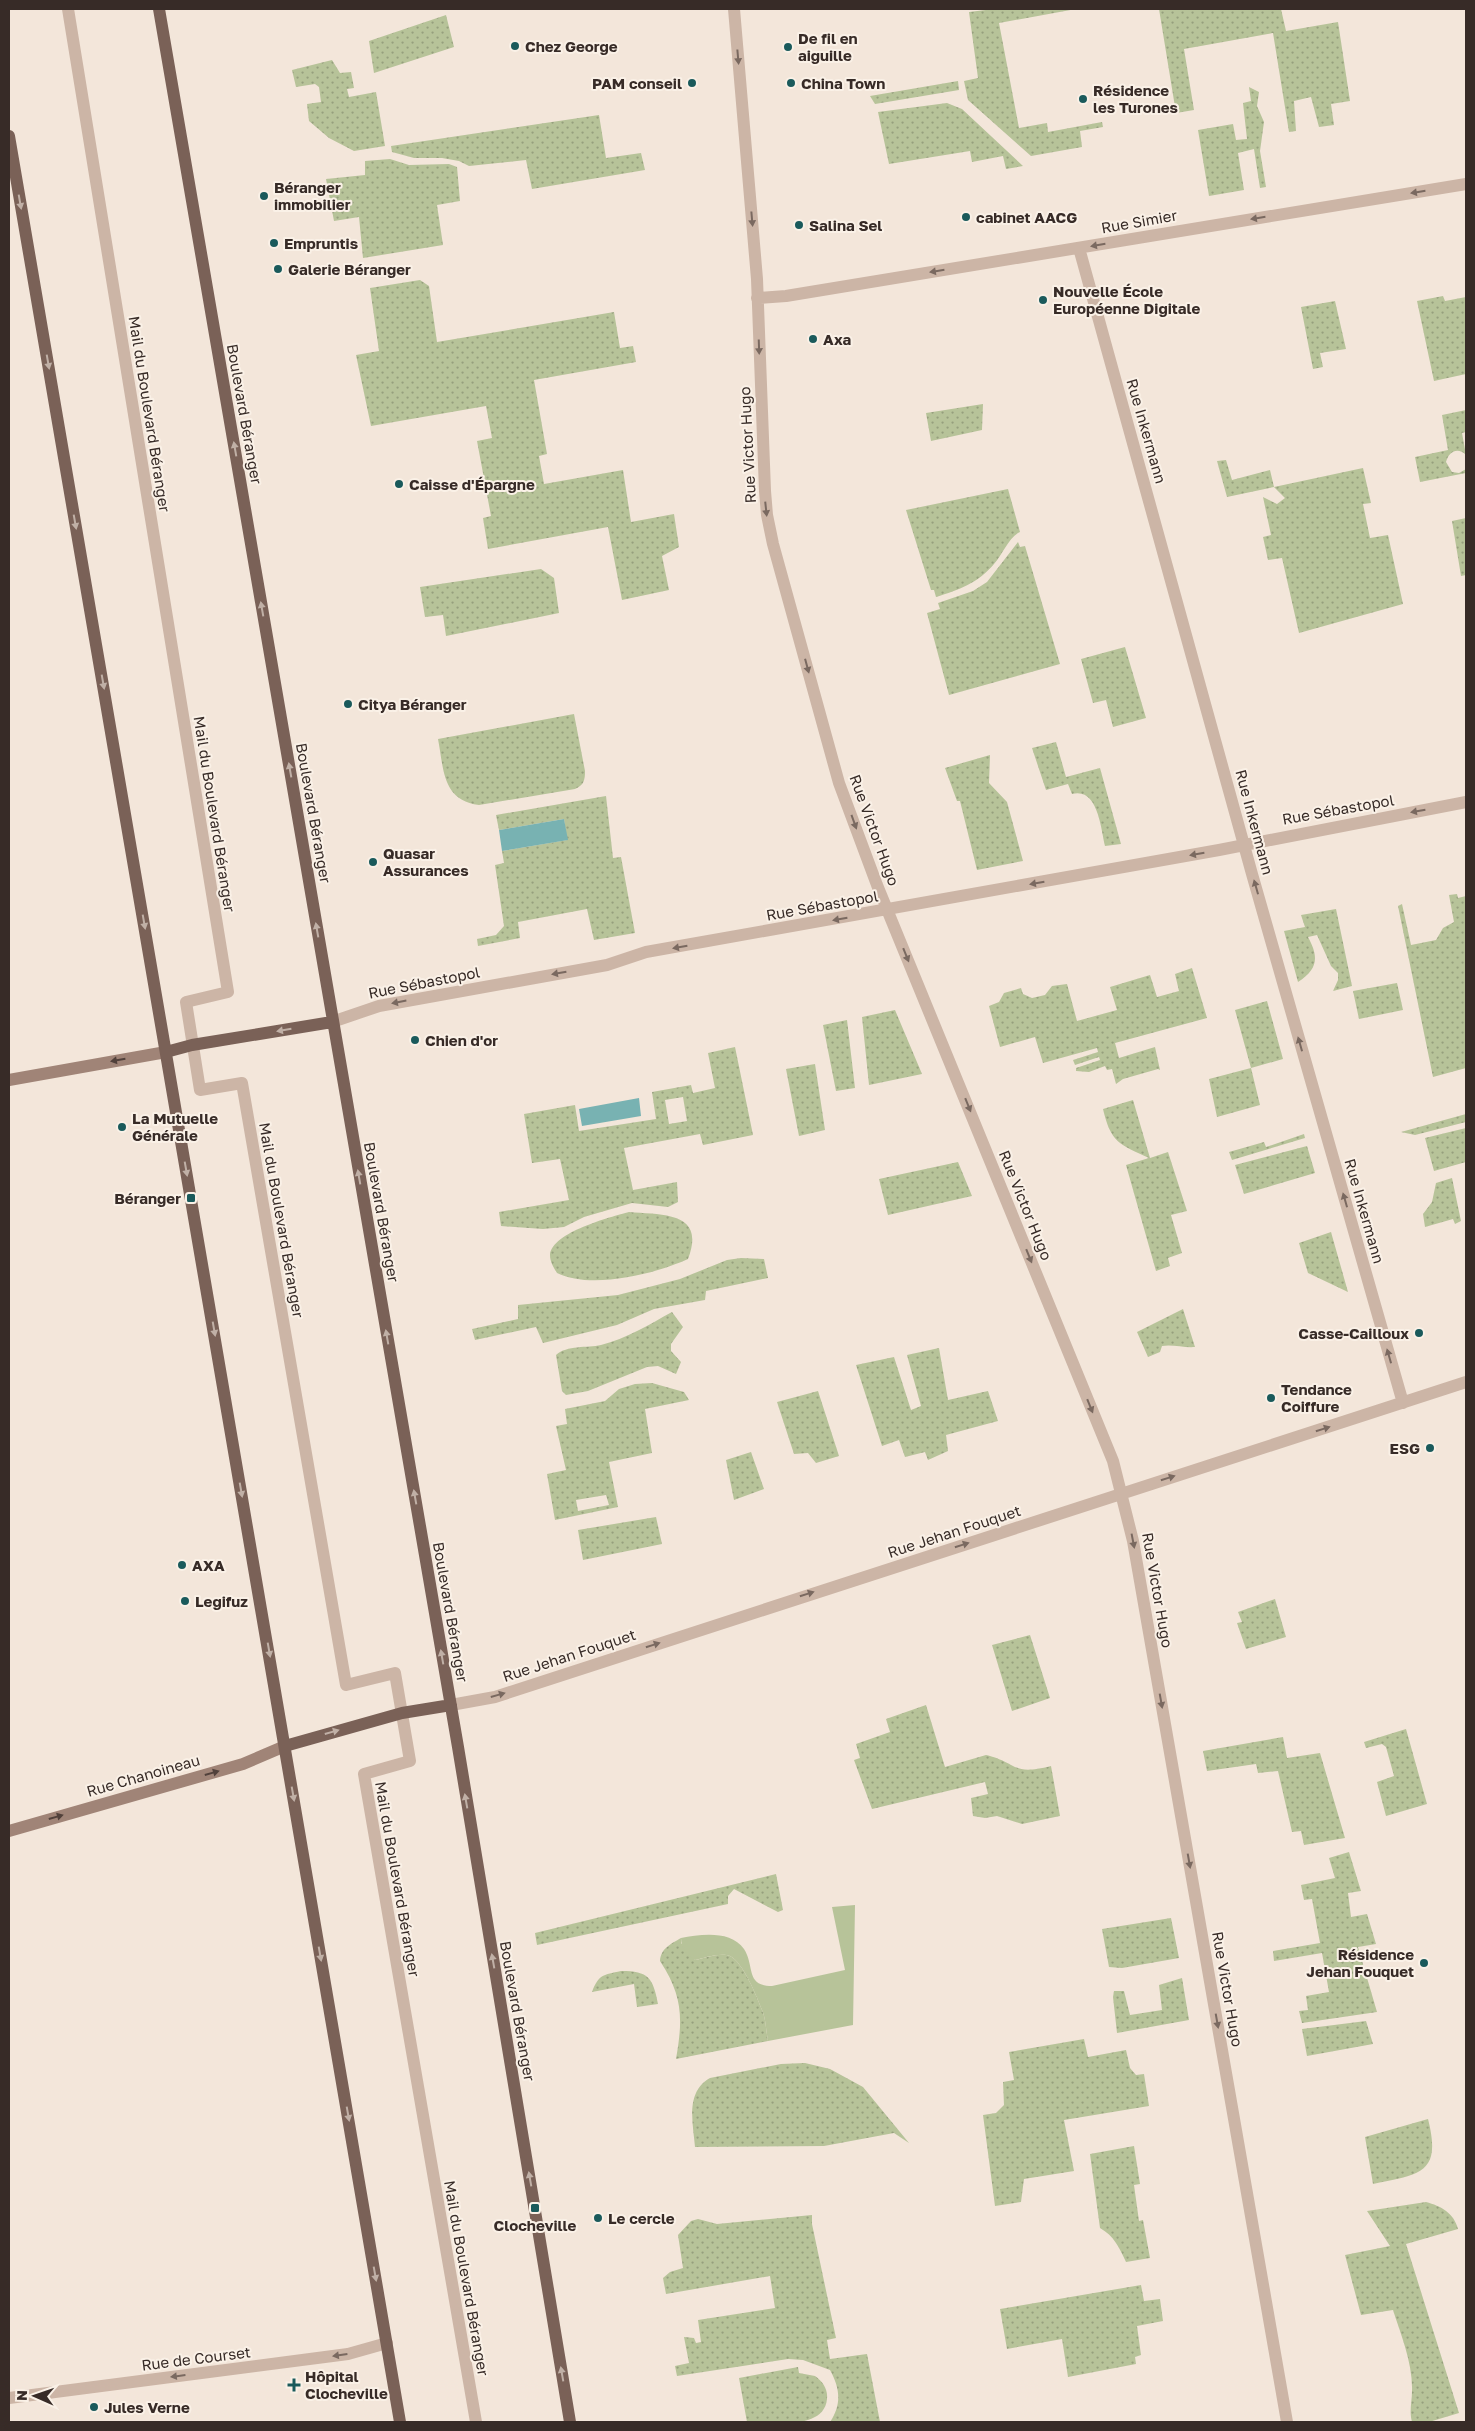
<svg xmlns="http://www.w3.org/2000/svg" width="1475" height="2431" font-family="'Golos Text',sans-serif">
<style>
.grass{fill:url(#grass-dots);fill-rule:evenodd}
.green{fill:#b7c399}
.water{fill:#78b2b2}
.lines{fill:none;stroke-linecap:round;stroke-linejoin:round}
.street{stroke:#ccb5a6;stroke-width:12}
.secondary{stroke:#a08477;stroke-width:12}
.primary{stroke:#7a6157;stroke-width:12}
.oneway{fill:#7a6960}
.oneway2{fill:#c0b0a6}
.oneway3{fill:#51413b}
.poi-dot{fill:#1a5a5b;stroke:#faf1e7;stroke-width:2}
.labels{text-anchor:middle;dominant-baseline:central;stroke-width:4;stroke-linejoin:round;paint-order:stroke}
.poi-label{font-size:15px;font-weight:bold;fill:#372b27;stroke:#faf1e7;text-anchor:start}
.street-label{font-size:15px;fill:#372b27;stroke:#faf1e7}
</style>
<defs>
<pattern id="grass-dots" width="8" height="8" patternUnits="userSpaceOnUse" patternTransform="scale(1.25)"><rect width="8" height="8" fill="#b7c399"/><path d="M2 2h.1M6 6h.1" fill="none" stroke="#969f7d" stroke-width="1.8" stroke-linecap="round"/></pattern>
</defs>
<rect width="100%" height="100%" fill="#f3e6da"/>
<!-- grass -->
<path class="grass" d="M994 9H1076L999 23 1019 128 1047 123 1048 132 1102 122 1103 127 1080 131 1082 147 1031 156 968 100 964 81 978 78 969 12Z
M1159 9H1281L1286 31 1338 22 1350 101 1331 104 1334 125 1319 127 1311 97 1294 101 1296 131 1289 132 1273 33 1184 49 1194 110 1176 113Z
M446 15 454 47 374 73 369 41Z
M332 60 340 73 351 72 354 88 347 89 349 97 376 92 385 146 354 151 329 138 309 121 307 104 321 102 319 87 315 84 296 87 292 70Z
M958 81 959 90 875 104 870 96Z
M1249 87 1259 92 1257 106 1264 122 1260 151 1266 187 1260 188 1254 149 1238 153 1244 190 1209 196 1198 130 1233 124 1236 140 1247 139 1243 103 1251 101Z
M947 103 962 109 1023 166 1006 169 1003 156 972 162 970 151 889 164 878 112Z
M599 115 606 158 641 153 645 170 532 189 526 160 469 166 459 161 442 158H414L392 152 391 146Z
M390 159 409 165 449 164 457 167 460 201 437 205 443 245 363 258 359 217 334 221 326 179 365 175V161Z
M420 280 429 286 437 342 614 312 620 348 633 346 636 362 534 380 547 454 539 456 544 484 623 470 631 522 674 514 679 547 662 556 669 590 622 600 608 527 488 549 483 518 491 516 477 441 492 438 486 406 371 426 356 355 379 351 370 288Z
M1443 296 1445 301 1466 297V374L1434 381 1417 301Z
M1335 301 1346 349 1320 353 1323 367 1313 369 1301 307Z
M983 404 982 430 931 441 926 413Z
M1466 410V432L1462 433 1466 455C1458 447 1449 451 1446 462L1452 472 1459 473 1466 469V473L1420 482 1415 457 1448 450 1442 415Z
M1226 460 1232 480 1270 470 1274 487 1363 468 1371 503 1363 504 1370 538 1388 535 1403 604 1299 633 1282 558 1268 560 1263 537 1271 535 1263 497 1277 504 1285 498 1274 487 1227 497 1217 461Z
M1008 489 1020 532C1009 537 1003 554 994 564 978 583 959 590 936 597L934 590H931L906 510Z
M1466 518V575L1461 576 1452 521Z
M1018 542 1020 547 1025 546 1060 664 949 695 927 613 940 609 938 603 973 591 987 582Z
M541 569 554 578 559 613 446 636 443 615 425 617 420 587Z
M1125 647 1146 718 1113 727 1106 700 1093 703 1081 659Z
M574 714 585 771C585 780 584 785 575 789L479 805C442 800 444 770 438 739Z
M1056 742 1066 777 1100 768 1121 844 1105 846C1101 829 1098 787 1072 794L1068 784 1046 790 1032 748Z
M990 755 989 783 1007 802 1023 861 977 870 960 801H957L945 768Z
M606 796 613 858 621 857 635 933 594 940 587 909 518 922 520 938 478 946 477 939 496 935 504 926 495 865 504 863 502 851 567 840 564 819 499 830 496 815Z
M1457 894 1458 898 1466 896V1068L1433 1077 1398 906 1402 904 1411 945 1436 940 1443 928 1454 922 1449 895Z
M1336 909 1352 986 1333 991 1338 980V973L1331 966 1317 935 1308 937C1319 957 1318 969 1298 982L1284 931 1305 927 1301 915Z
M1192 968 1207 1018 1115 1043 1119 1058 1155 1047 1160 1070 1158 1069 1123 1079 1116 1084 1112 1069 1107 1070 1105 1066 1089 1072 1076 1071V1068L1100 1060 1099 1057 1075 1065 1073 1060 1098 1052 1097 1048 1043 1063 1035 1037 1000 1047 989 1006 999 1002 1004 993 1021 988 1023 994 1032 998 1045 995 1052 986 1067 984 1077 1021 1117 1010 1110 987 1150 975 1157 997 1179 991 1175 974Z
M1397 983 1403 1010 1359 1019 1353 991Z
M1267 1001 1283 1059 1251 1068 1260 1105 1217 1117 1209 1079 1251 1068 1235 1010Z
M895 1010 922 1074 869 1085 862 1017Z
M847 1020 855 1088 836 1091 823 1025Z
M735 1047 753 1135 703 1145 700 1134 624 1148 633 1190 677 1182 678 1202 668 1207 632 1203 584 1217 564 1227 543 1229 501 1226 499 1212 569 1200 560 1159 532 1163 524 1114 575 1105 579 1131 656 1119 652 1092 691 1085 693 1093 715 1088 708 1053ZM683 1097 687 1121 669 1124 665 1100Z
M815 1064 825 1130 799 1136 786 1069Z
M1133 1100 1150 1158 1168 1152 1187 1211 1171 1215 1182 1253 1168 1258 1170 1266 1156 1271 1126 1165 1149 1158C1119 1144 1111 1143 1103 1109Z
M1466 1114V1122L1415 1135 1401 1132Z
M1466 1128V1162L1434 1171 1425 1138Z
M1304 1134 1305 1138 1232 1160 1229 1152 1264 1142 1266 1147Z
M1307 1146 1315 1173 1244 1194 1235 1165Z
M958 1162 972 1196 888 1215 879 1179Z
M1452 1178 1461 1221 1455 1224 1453 1219 1425 1227 1423 1214 1432 1202 1436 1183Z
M629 1212C664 1215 706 1212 688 1259 655 1274 591 1290 557 1273 554 1268 550 1262 550 1255 552 1232 611 1217 629 1212Z
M1331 1232 1348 1292 1308 1273 1299 1243Z
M741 1258 764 1259 768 1278 706 1291 705 1300 654 1309 617 1325 543 1343 536 1327 475 1340 472 1329 518 1319V1305L618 1295 680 1279 727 1260Z
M1183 1309 1195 1347C1184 1348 1172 1344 1162 1346L1160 1352 1148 1357 1137 1332Z
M672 1312 683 1327 671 1344V1351L681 1362 676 1374 658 1366 647 1367 588 1391 566 1395 562 1391 556 1355C567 1345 587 1348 601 1345 626 1339 650 1324 672 1312Z
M939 1348 948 1400 988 1391 998 1421 946 1435 948 1451 928 1460 925 1452 905 1457 899 1440 882 1446 856 1365 894 1357 911 1410 921 1406 907 1355Z
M652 1383 684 1392 689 1400 645 1409 652 1453 609 1462 618 1507 555 1520 547 1474 566 1470 556 1426 567 1424 565 1409 605 1401 619 1389 635 1384ZM606 1495 609 1505 578 1511 576 1500Z
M818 1391 839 1456 816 1463 808 1453 794 1454 777 1402Z
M751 1452 764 1489 734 1500 726 1460Z
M656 1517 662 1544 583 1560 578 1530Z
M1275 1599 1286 1637 1246 1649 1237 1623 1242 1622 1238 1612Z
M1030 1635 1050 1698 1012 1711 992 1645Z
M926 1705 945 1767 986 1755C1019 1763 1011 1776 1051 1766L1060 1816 1022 1824 997 1816 985 1818 973 1816 971 1798 988 1794 985 1782 872 1809 854 1760 860 1758 856 1744 890 1732 886 1719Z
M1406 1729 1427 1804 1386 1816 1377 1782 1394 1776 1386 1747 1382 1744 1366 1748 1364 1742Z
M1283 1737 1287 1758 1320 1753 1345 1838 1304 1845 1301 1831 1292 1832 1278 1771 1258 1773 1256 1764 1207 1771 1203 1751Z
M1349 1852 1361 1891 1348 1893 1351 1917 1367 1914 1376 1944 1358 1947 1377 2012 1302 2023 1299 2011 1308 2010 1306 1996 1329 1992 1322 1953 1274 1961 1273 1951 1320 1943 1312 1899 1304 1900 1301 1885 1335 1878 1329 1858Z
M776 1874 783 1910 778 1912 734 1889 728 1896V1904L537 1945 535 1933Z
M1171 1918 1179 1958 1122 1968 1109 1967 1102 1929Z
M681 1938V1943L695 1960C705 1958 721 1952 730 1956 743 1962 757 1997 762 2010 766 2019 766 2031 768 2041L676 2059C683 2019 683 1996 660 1961 661 1948 671 1944 681 1938Z
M621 1971C649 1971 653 1978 658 2004L637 2007 634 1984 592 1992C599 1974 603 1975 621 1971Z
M1182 1978 1189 2020 1117 2033 1113 1997 1114 1991H1124L1130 2015 1162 2010 1159 1985Z
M1366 2021 1373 2044 1307 2056 1302 2029Z
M1084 2039 1088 2057 1126 2050 1130 2068 1136 2075 1144 2074 1149 2106 1064 2120 1074 2171 1024 2179 1021 2202 995 2206 983 2115 996 2113 1004 2105 1003 2082 1014 2080 1009 2052Z
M805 2063 830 2069 863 2087 909 2143 894 2133 824 2146 695 2147C693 2123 685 2092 710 2078L781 2064Z
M1428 2119C1442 2174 1420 2174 1373 2184L1365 2137Z
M1134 2146 1140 2184 1134 2185 1139 2221 1143 2220 1150 2258 1126 2262C1119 2247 1114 2236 1100 2228L1090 2154Z
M1426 2202C1441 2206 1454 2213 1458 2229L1406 2244 1459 2413 1429 2422H1412C1409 2411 1412 2402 1412 2391 1413 2364 1401 2335 1393 2310L1361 2315 1345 2255 1390 2246 1367 2211Z
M812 2215V2224L836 2338 827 2340 830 2359 867 2354 880 2422H830C842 2404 840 2388 830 2370L803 2360 788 2359 677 2376 675 2366 689 2363 684 2337 694 2338 696 2343 701 2342 698 2320 775 2308 770 2276 666 2294 663 2278 670 2272 683 2268 678 2235 691 2221 698 2219 717 2224Z
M1141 2285 1144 2301 1160 2299 1163 2321 1137 2326 1141 2355 1135 2357 1136 2364 1068 2377 1062 2339 1007 2349 1000 2309Z
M798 2367 799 2373 815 2376C823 2382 828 2389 827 2399 824 2431 771 2422 747 2422L739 2378Z"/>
<!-- green -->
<path class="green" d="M855 1905 853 2025 768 2041C766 2031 766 2019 762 2010 757 1997 743 1962 730 1956 721 1952 704 1958 695 1960 687 1956 681 1948 681 1938 701 1934 731 1930 744 1949 755 1966 745 1986 772 1986L845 1970 832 1907Z"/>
<!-- water -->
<path class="water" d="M564 819 568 840 502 851 499 830Z
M639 1098 641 1116 582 1126 579 1109Z"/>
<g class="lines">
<!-- street -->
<path class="street" d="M68 9 228 992 186 1002 200 1090 242 1083 346 1685 395 1673 410 1761 364 1774 476 2422
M734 9 757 279 765 491 767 515 773 544 839 783 877 885 1113 1461 1133 1541 1287 2422
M1079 248 1252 874 1403 1403
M757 298 786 296 1466 184
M332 1022 379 1006 607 965 646 952 1219 850 1466 802
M451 1705 495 1697 1466 1382
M9 2398 348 2354 387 2343"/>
<!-- secondary -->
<path class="secondary" d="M9 1080 166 1052
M9 1831 243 1764 285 1746"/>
<!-- primary -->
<path class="primary" d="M159 9 458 1747 570 2422
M9 136 400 2422
M166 1052 192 1045 332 1022
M285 1746 402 1713 451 1705"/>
</g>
<!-- one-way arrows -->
<defs><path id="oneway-solid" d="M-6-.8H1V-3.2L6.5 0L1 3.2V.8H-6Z" transform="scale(1.25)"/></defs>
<g class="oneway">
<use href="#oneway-solid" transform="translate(738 57) rotate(85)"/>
<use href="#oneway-solid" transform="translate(1418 192) rotate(171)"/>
<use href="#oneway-solid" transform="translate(1258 218) rotate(171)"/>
<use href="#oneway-solid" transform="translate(752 219) rotate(85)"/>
<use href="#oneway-solid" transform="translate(1098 245) rotate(170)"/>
<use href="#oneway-solid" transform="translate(937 271) rotate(171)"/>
<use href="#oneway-solid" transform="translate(759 347) rotate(88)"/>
<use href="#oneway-solid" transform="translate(766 509) rotate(84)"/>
<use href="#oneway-solid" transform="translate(807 666) rotate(75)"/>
<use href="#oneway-solid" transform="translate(1418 811) rotate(170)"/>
<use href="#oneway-solid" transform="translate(854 822) rotate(70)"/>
<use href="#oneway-solid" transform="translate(1197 854) rotate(170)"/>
<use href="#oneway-solid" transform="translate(1037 883) rotate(170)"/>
<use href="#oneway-solid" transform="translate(1256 887) rotate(-106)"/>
<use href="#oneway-solid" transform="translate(840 919) rotate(170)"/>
<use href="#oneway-solid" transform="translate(680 947) rotate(170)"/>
<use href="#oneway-solid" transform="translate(906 955) rotate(68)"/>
<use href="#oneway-solid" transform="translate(559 973) rotate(170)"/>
<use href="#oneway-solid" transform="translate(399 1002) rotate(169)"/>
<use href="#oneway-solid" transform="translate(1300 1044) rotate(-106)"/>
<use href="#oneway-solid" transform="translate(968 1105) rotate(68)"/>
<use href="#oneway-solid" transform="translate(1345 1200) rotate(-106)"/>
<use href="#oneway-solid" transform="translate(1029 1256) rotate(68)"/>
<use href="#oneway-solid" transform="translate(1389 1356) rotate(-106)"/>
<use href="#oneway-solid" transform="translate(1090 1406) rotate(68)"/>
<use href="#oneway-solid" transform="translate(1323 1429) rotate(-17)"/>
<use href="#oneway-solid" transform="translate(1168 1478) rotate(-18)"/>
<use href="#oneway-solid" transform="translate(1133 1541) rotate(79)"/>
<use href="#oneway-solid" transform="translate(962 1545) rotate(-18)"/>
<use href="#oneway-solid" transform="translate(807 1594) rotate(-18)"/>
<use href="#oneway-solid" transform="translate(653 1645) rotate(-18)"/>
<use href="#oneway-solid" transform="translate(498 1695) rotate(-16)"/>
<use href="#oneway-solid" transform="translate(1161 1701) rotate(80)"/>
<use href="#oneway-solid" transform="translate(1189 1861) rotate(80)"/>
<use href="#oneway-solid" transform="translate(1217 2021) rotate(80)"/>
<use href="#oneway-solid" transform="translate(340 2355) rotate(172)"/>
<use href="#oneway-solid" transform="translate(178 2376) rotate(173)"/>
</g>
<g class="oneway2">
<use href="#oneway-solid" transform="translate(20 202) rotate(80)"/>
<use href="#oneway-solid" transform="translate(48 362) rotate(80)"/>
<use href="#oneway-solid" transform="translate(235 449) rotate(-100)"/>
<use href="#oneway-solid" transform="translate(75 522) rotate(80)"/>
<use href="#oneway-solid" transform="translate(262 609) rotate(-100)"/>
<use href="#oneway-solid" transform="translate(103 682) rotate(80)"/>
<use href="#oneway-solid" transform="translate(290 770) rotate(-100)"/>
<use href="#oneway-solid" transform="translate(144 922) rotate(80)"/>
<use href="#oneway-solid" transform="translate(317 930) rotate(-100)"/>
<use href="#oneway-solid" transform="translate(284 1030) rotate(170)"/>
<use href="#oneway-solid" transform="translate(186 1169) rotate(80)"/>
<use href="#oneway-solid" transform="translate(359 1177) rotate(-100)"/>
<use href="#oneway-solid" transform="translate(214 1329) rotate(80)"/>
<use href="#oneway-solid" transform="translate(387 1337) rotate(-100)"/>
<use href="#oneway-solid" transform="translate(241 1490) rotate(80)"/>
<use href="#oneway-solid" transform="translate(415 1497) rotate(-100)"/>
<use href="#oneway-solid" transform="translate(269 1650) rotate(80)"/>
<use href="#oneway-solid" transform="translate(442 1657) rotate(-100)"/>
<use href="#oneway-solid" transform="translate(332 1732) rotate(-16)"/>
<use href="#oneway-solid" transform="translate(293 1794) rotate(80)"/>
<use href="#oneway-solid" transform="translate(466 1801) rotate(-100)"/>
<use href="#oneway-solid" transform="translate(320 1954) rotate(80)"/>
<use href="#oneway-solid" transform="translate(493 1961) rotate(-100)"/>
<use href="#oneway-solid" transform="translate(348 2114) rotate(80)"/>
<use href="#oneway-solid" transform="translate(530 2179) rotate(-100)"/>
<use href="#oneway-solid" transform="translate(375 2274) rotate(80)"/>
<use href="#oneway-solid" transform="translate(562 2374) rotate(-100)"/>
</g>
<g class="oneway3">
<use href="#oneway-solid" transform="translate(118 1060) rotate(170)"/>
<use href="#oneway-solid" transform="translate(212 1773) rotate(-16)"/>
<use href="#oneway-solid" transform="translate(56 1817) rotate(-16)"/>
</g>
<!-- markers -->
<g class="poi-dot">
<circle cx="515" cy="46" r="5"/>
<circle cx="788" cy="47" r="5"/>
<circle cx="692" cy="83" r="5"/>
<circle cx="791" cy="83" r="5"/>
<circle cx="1083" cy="99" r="5"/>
<circle cx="264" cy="196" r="5"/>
<circle cx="966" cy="217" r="5"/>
<circle cx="799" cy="225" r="5"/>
<circle cx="274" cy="243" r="5"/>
<circle cx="278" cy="269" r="5"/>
<circle cx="1043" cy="300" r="5"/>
<circle cx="813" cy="339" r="5"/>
<circle cx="399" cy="484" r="5"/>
<circle cx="348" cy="704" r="5"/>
<circle cx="373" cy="862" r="5"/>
<circle cx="415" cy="1040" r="5"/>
<circle cx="122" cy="1127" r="5"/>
<rect x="186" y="1193" width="10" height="10" rx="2.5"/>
<circle cx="1419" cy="1333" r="5"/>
<circle cx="1271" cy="1398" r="5"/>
<circle cx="1430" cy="1448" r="5"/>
<circle cx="182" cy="1565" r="5"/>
<circle cx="185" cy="1601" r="5"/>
<circle cx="1424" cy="1963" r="5"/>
<rect x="530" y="2203" width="10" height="10" rx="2.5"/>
<circle cx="598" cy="2218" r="5"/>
<path d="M291.5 2377.5h5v5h5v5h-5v5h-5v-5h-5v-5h5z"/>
<circle cx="94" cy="2407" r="5"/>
</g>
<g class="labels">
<!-- poi labels -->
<g class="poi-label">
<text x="798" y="38">De fil en<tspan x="798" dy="17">aiguille</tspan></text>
<text x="525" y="46">Chez George</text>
<text x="682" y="83" text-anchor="end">PAM conseil</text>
<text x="801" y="83">China Town</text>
<text x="1093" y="90">Résidence<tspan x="1093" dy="17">les Turones</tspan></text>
<text x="274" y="187">Béranger<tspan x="274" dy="17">immobilier</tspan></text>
<text x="976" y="217">cabinet AACG</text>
<text x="809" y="225">Salina Sel</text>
<text x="284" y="243">Empruntis</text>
<text x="288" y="269">Galerie Béranger</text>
<text x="1053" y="291">Nouvelle École<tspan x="1053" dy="17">Européenne Digitale</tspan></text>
<text x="823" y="339">Axa</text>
<text x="409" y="484">Caisse d'Épargne</text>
<text x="358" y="704">Citya Béranger</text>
<text x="383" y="853">Quasar<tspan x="383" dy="17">Assurances</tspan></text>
<text x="425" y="1040">Chien d'or</text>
<text x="132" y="1118">La Mutuelle<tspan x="132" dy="17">Générale</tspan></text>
<text x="181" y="1198" text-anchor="end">Béranger</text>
<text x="1409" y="1333" text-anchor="end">Casse-Cailloux</text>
<text x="1281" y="1389">Tendance<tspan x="1281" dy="17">Coiffure</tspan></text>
<text x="1420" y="1448" text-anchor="end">ESG</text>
<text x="192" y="1565">AXA</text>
<text x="195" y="1601">Legifuz</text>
<text x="1414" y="1954" text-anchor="end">Résidence<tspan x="1414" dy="17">Jehan Fouquet</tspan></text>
<text x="608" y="2218">Le cercle</text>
<text x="535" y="2225" text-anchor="middle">Clocheville</text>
<text x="305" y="2376">Hôpital<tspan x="305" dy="17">Clocheville</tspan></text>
<text x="104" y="2407">Jules Verne</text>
</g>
<!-- street labels -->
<g class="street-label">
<text transform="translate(1139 221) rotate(-10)">Rue Simier</text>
<text transform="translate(150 414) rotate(81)">Mail du Boulevard Béranger</text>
<text transform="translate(245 414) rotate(80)">Boulevard Béranger</text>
<text transform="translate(1147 431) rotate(74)">Rue Inkermann</text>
<text transform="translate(747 445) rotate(-93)">Rue Victor Hugo</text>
<text transform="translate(1338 809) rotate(-10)">Rue Sébastopol</text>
<text transform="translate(314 813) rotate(80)">Boulevard Béranger</text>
<text transform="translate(215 814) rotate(81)">Mail du Boulevard Béranger</text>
<text transform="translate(1255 822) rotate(75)">Rue Inkermann</text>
<text transform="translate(875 830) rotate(70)">Rue Victor Hugo</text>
<text transform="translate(822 905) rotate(-10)">Rue Sébastopol</text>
<text transform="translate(424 982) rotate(-11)">Rue Sébastopol</text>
<text transform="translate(1026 1205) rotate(68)">Rue Victor Hugo</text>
<text transform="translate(1365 1211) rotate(74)">Rue Inkermann</text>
<text transform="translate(382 1212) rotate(80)">Boulevard Béranger</text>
<text transform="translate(282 1220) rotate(80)">Mail du Boulevard Béranger</text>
<text transform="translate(954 1531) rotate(-18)">Rue Jehan Fouquet</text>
<text transform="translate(1158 1590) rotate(80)">Rue Victor Hugo</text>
<text transform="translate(451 1612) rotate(80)">Boulevard Béranger</text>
<text transform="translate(569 1655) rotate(-18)">Rue Jehan Fouquet</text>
<text transform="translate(143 1775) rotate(-16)">Rue Chanoineau</text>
<text transform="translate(398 1879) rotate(80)">Mail du Boulevard Béranger</text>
<text transform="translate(1228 1989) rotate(80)">Rue Victor Hugo</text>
<text transform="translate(518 2011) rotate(80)">Boulevard Béranger</text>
<text transform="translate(467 2278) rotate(80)">Mail du Boulevard Béranger</text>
<text transform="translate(196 2358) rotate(-7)">Rue de Courset</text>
</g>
</g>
<!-- border -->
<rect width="1475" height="2431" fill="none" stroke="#372b27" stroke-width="20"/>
<!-- north arrow -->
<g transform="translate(35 2396) rotate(272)" stroke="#faf1e7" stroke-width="4" paint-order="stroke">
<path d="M0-4L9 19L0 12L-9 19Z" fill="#372b27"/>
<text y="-8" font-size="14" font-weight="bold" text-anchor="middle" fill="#372b27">N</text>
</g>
</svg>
